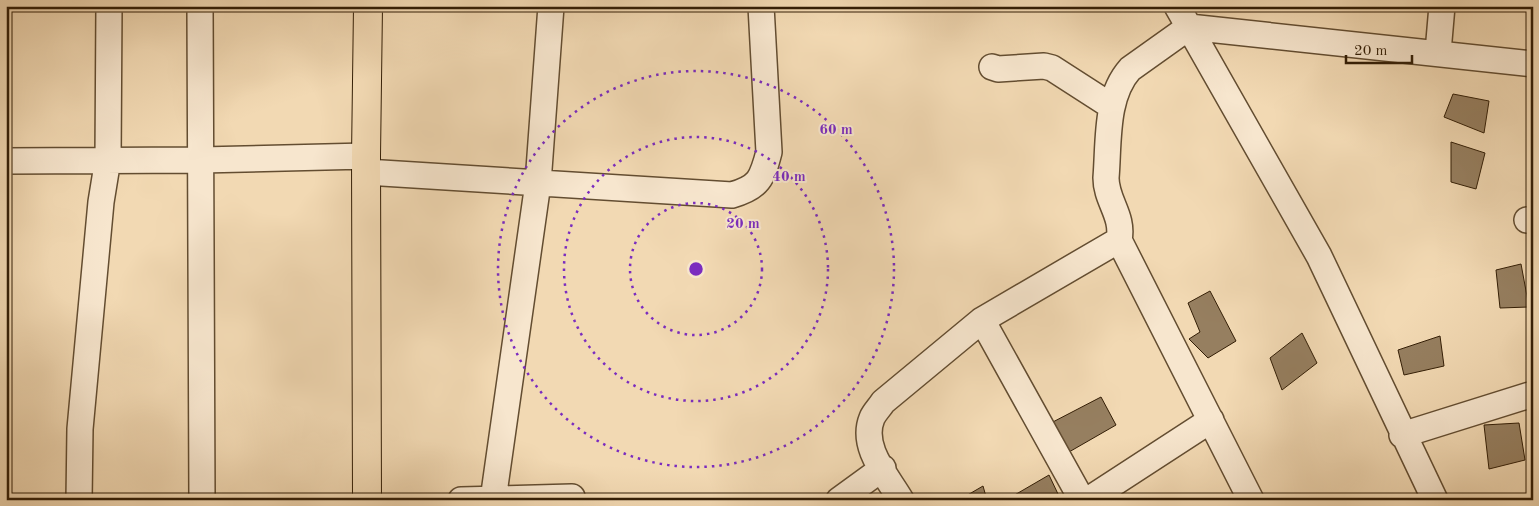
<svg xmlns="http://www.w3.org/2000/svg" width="1539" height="506" font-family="'Old Standard TT',serif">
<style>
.building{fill:#967f60;stroke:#331e06}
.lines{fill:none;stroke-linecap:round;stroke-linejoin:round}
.minor-casing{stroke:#634d31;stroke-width:28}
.major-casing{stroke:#331e06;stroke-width:30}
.minor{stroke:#f7e6ce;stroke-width:25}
.major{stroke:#f2d9b3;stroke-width:28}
.ring{fill:none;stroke:#7b2cbf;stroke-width:2.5;stroke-dasharray:2.5 5}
.centre{fill:#7b2cbf;stroke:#f7e6ce;stroke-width:2.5}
.ring-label{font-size:15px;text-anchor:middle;font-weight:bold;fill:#7b2cbf;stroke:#f7e6ce;stroke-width:4;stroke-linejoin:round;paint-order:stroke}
</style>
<rect width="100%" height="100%" fill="#f2d9b3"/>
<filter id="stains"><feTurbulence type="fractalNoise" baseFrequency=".004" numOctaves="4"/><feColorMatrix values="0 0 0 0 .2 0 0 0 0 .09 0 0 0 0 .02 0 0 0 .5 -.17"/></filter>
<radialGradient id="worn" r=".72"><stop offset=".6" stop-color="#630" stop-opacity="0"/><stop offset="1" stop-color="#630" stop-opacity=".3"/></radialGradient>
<!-- building -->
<path class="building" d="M1453 94 1489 101 1484 133 1444 117Z
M1451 142 1485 153 1476 189 1451 182Z
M1521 264 1529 307 1500 308 1496 270Z
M1210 291 1236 341 1208 358 1189 339 1200 332 1188 303Z
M1302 333 1317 363 1282 390 1270 358Z
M1440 336 1444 366 1404 375 1398 350Z
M1101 397 1116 425 1069 452 1049 424Z
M1519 423 1525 460 1489 469 1484 425Z
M1049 475 1058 494 1048 500H1006Z
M983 486 987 500H959Z"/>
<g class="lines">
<!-- minor casing -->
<g class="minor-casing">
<path id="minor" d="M200 6 202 500
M1177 6 1319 256 1435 500
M1438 52 1442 6
M992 67 998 69 1044 66 1052 68 1111 106
M6 161 201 160 366 156
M366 172 732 195C759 187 762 179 769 152L761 6
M1527 220 1533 221
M982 320 1082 500
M1402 435 1533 394
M79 500 80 429 101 202 108 159 109 6
M461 500 572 497
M493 500 538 183 551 6
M839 500 883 468
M901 500C887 476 860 447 872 418 874 413 880 407 883 402L982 320 1119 240
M1088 500 1211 420
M1251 500 1119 240C1124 216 1106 201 1106 178 1109 142 1105 97 1130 69L1189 27 1533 64"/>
</g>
<!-- major casing -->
<g class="major-casing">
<path id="major" d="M367 500 366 156 368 6"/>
</g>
<!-- minor -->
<use href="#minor" class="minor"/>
<!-- major -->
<use href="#major" class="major"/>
</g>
<!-- distance rings -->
<g class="ring">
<circle cx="696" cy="269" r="66"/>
<circle cx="696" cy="269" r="132"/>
<circle cx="696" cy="269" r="198"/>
</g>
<circle cx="696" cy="269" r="8" class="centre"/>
<g class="ring-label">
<text x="836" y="134">60 m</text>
<text x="789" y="181">40 m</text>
<text x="743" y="228">20 m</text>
</g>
<!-- margin -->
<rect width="1539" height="506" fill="none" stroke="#f2d9b3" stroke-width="25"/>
<rect x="8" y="8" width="1524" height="491" fill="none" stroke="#331e06" stroke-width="2.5"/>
<rect x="12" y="12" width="1514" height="481" fill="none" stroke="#331e06"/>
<!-- scale -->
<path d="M1346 55v8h66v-8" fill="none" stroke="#331e06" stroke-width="2.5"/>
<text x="1354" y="55" font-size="15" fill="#331e06" stroke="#f7e6ce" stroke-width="4" paint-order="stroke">20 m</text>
<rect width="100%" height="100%" filter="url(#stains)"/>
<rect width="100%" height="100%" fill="url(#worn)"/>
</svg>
